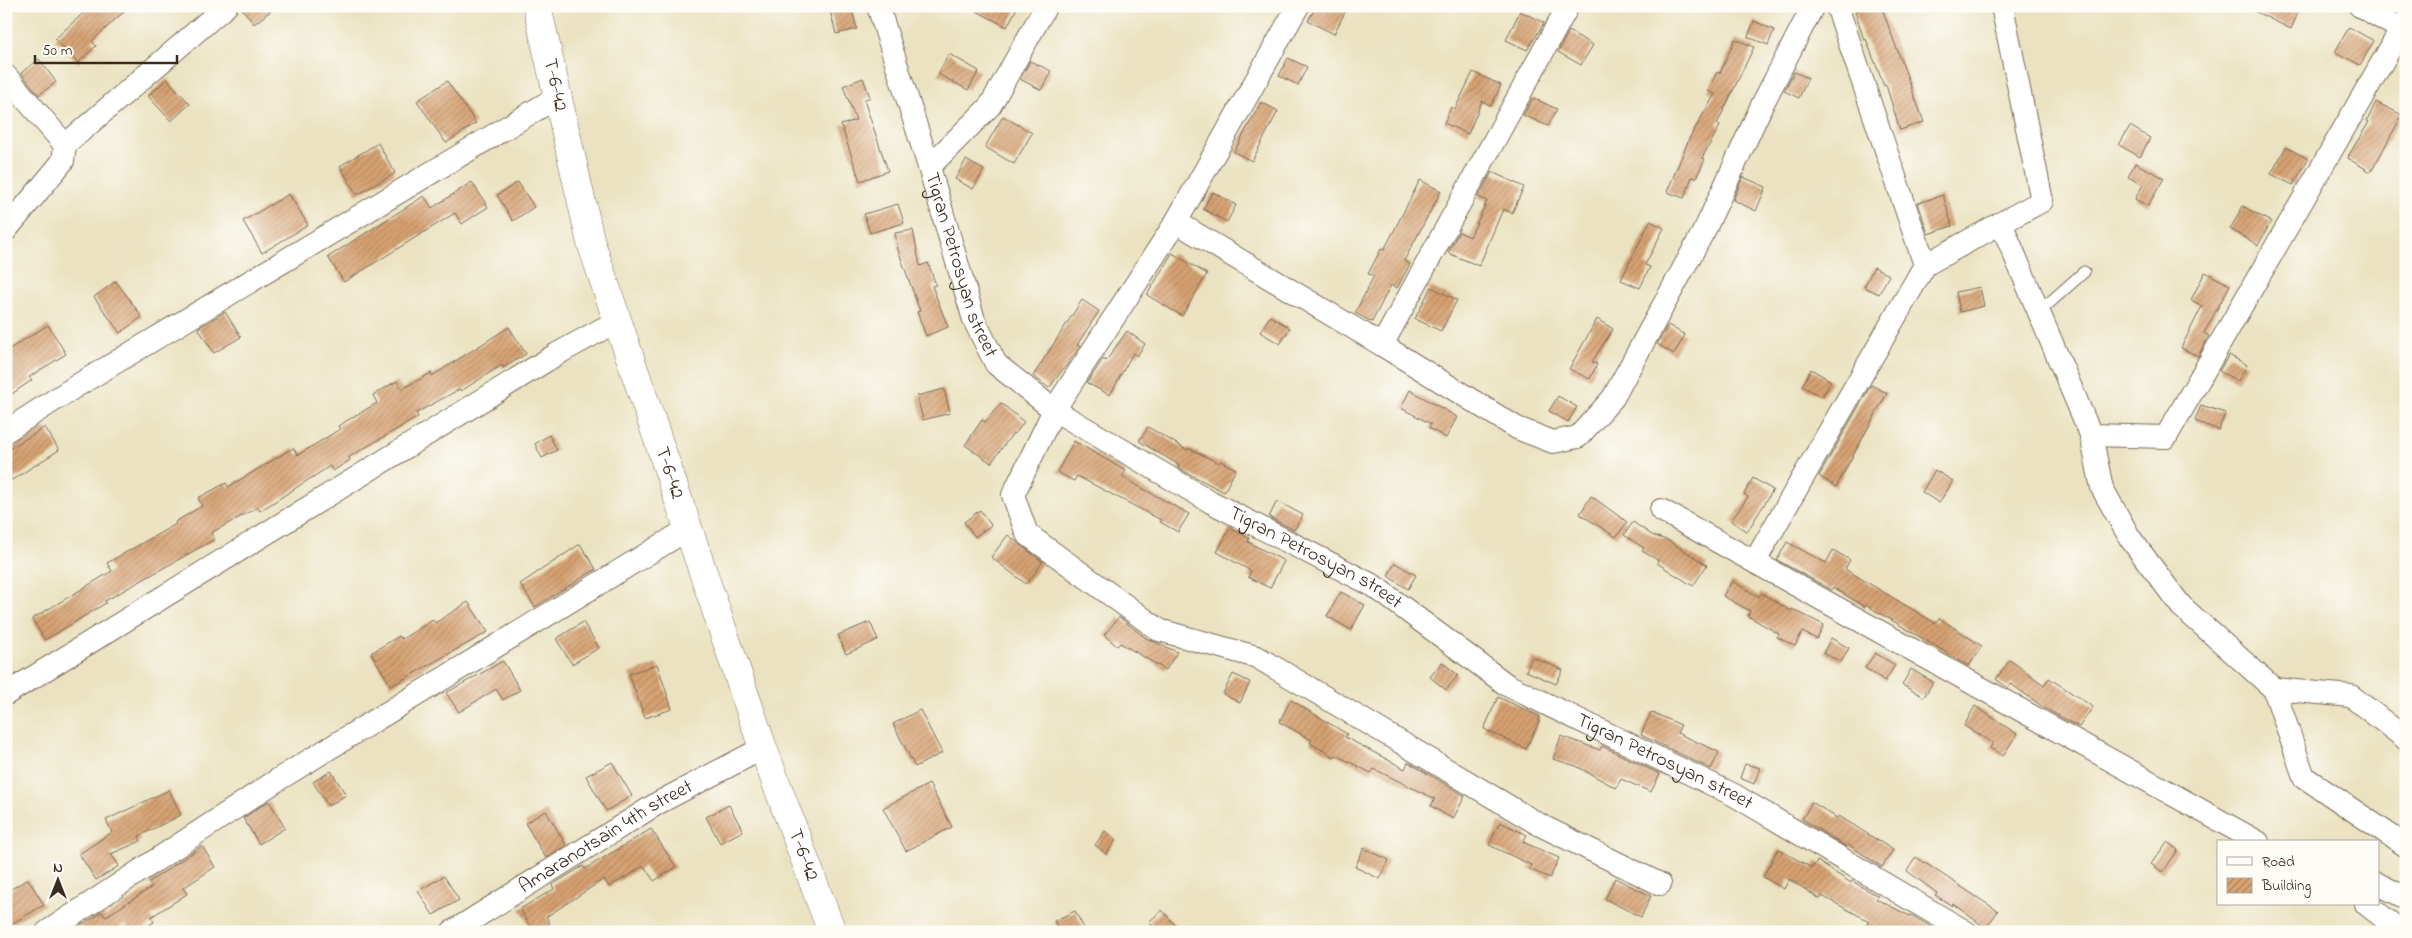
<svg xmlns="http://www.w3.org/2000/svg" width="2412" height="938" font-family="'Indie Flower',sans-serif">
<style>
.building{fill:url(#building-hatch)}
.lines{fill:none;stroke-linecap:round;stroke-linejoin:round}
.lane-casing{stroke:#786a57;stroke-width:13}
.street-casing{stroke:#786a57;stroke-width:24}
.secondary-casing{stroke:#786a57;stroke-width:29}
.lane{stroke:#fff;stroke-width:11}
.street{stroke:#fff;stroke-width:22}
.secondary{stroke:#fff;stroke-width:28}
.labels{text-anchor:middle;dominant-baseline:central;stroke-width:4;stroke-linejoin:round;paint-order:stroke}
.street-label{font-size:20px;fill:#3b2a1e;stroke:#fdfcf7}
</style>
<defs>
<pattern id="building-hatch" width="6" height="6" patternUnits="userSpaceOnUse" patternTransform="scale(1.25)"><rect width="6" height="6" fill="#d7a272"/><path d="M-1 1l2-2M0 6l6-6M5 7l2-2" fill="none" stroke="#b0845d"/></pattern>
</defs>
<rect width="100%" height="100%" fill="#fdfcf7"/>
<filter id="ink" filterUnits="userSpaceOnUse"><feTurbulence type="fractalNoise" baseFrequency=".02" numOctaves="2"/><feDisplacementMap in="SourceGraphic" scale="10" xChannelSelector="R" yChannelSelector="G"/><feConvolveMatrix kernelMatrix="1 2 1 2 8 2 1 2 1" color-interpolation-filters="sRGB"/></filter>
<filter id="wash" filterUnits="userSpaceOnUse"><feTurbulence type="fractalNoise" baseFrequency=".0096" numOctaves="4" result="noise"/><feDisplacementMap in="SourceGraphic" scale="20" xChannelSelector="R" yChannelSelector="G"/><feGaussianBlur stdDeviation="1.12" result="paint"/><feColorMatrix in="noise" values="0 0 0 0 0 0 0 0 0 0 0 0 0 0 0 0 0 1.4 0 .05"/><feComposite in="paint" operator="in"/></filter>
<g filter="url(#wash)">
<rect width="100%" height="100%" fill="#eae2c0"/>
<g id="blocks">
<!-- building -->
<path class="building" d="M91 6H130L92 41 96 46 78 63 55 39Z
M240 6H277L254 24Z
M846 6H851L857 29 836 34 830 10Z
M967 6H1018L1007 27Z
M1316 6H1348L1334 34 1308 21Z
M1870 6H1881L1924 122 1900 130 1886 85 1884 86 1866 39 1864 40 1855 11Z
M2244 6H2301L2291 29Z
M1520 11 1544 23 1527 50 1506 40Z
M1754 21 1774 30 1768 45 1748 37Z
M2349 27 2374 41 2360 65 2335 52Z
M1569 31 1593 45 1581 65 1558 52Z
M1735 39 1754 47 1717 124 1720 126 1702 158 1705 159 1696 178 1692 177 1684 198 1667 192 1689 139 1715 94 1708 91 1717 72 1720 73Z
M949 54 979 71 968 90 938 74Z
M1288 58 1307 67 1298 85 1279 76Z
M39 59 56 82 39 95 21 73Z
M1030 61 1051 71 1041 90 1020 79Z
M1473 72 1501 85 1491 106 1482 101 1468 134 1444 123 1451 107 1455 109Z
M1794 72 1808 78 1799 98 1784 91Z
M863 78 870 97 864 100 888 171 860 181 841 125 856 120 843 86Z
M167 79 190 104 171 121 148 96Z
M447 81 476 123 446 143 417 101Z
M1533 98 1557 109 1548 126 1523 115Z
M1261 102 1278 111 1252 161 1234 152Z
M2376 102 2402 115 2371 172 2347 158 2369 122 2367 121Z
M1003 116 1032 133 1014 164 985 147Z
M2130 126 2150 138 2140 157 2119 145Z
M378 143 395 173 357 195 340 166Z
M2286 147 2308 159 2293 185 2271 174Z
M966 160 984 170 973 189 955 179Z
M2135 163 2164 178 2148 206 2135 199 2143 185 2128 177Z
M1492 172 1524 187 1512 213 1503 209 1479 266 1448 253 1459 232 1470 237 1487 201 1478 197Z
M1743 177 1766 187 1756 211 1733 200Z
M1420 180 1441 191 1404 261 1410 264 1397 288 1391 285 1372 322 1355 313 1374 276 1368 274 1381 249 1384 250Z
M472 182 488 207 462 224 455 213 344 282 328 257 424 196 432 208Z
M518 182 534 207 513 221 497 195Z
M1213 192 1236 205 1227 222 1203 209Z
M289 194 308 225 262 253 243 221Z
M1943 195 1952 226 1928 234 1918 203Z
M898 204 904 223 870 233 864 214Z
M2243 206 2271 222 2258 245 2230 229Z
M1650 221 1664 228 1645 265 1650 267 1640 288 1621 280Z
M913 230 920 266 928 263 936 285 932 286 948 327 926 336 917 312 920 311 898 250 895 233Z
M1172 253 1207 274 1182 316 1147 295Z
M1874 267 1889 275 1879 294 1864 287Z
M2205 272 2230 285 2204 333 2209 336 2198 356 2181 348 2202 306 2191 300Z
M116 281 142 317 120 333 94 297Z
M1431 287 1457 300 1441 331 1415 319Z
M1980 287 1984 306 1960 312 1956 292Z
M1082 300 1099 311 1077 345 1080 347 1049 388 1033 376Z
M225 312 241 337 214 353 198 328Z
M1270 316 1290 328 1280 344 1260 332Z
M1597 319 1613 329 1592 362 1597 364 1590 379 1569 369Z
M48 325 66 354 29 377 32 380 6 398V351Z
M1668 325 1685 335 1674 354 1657 344Z
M509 327 526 354 503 368 502 365 461 391 460 389 416 413 418 417 349 457 350 460 333 471 330 466 260 511 258 507 211 533 215 539 105 601 106 603 45 640 32 619 112 571 107 563 176 524 175 522 202 506 198 498 226 483 228 487 293 448 298 455 340 429 338 426 377 403 373 395 397 381 402 389 431 373 432 376Z
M1127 331 1145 344 1137 356 1133 353 1110 395 1087 383 1103 359 1106 361Z
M2229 355 2247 365 2238 381 2219 371Z
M1811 369 1831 381 1822 397 1802 386Z
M1871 385 1887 393 1836 487 1819 476Z
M944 389 950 413 923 420 917 396Z
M1410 390 1457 417 1446 438 1429 428 1431 424 1401 408Z
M1558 396 1577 407 1568 422 1549 411Z
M1001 403 1024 422 1015 434 1013 433 991 463 965 445 982 420 985 422Z
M2201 405 2225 413 2219 430 2195 421Z
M45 427 59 450 12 480 6 471V451Z
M1148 427 1187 450 1188 448 1219 463 1220 461 1236 469 1224 492 1178 468 1179 465 1139 441Z
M549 435 557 450 542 458 535 444Z
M1074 441 1126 471 1122 477 1189 514 1178 532 1160 522 1161 520 1077 476 1074 481 1057 472Z
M1935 470 1953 481 1939 503 1922 492Z
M1753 478 1773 490 1747 532 1731 521 1748 497 1744 494Z
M1591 496 1627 522 1616 537 1580 514Z
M1277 501 1303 515 1294 530 1269 517Z
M980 510 991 525 975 537 964 522Z
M1633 522 1652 535 1669 541 1707 565 1693 586 1657 563 1658 560 1642 551 1644 548 1624 535Z
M1230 528 1249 538 1248 542 1284 561 1270 588 1248 577 1251 571 1217 552Z
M1008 535 1043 562 1026 584 991 557Z
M1787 542 1826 563 1833 550 1850 560 1845 569 1935 623 1939 618 1982 646 1969 666 1866 605 1865 607 1833 587 1832 590 1777 560Z
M580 544 596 569 535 607 520 584Z
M1395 563 1416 575 1408 589 1388 576Z
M1732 581 1759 597 1761 593 1791 611 1792 609 1824 625 1817 639 1802 632 1795 646 1777 637 1779 634 1748 616 1750 611 1723 596Z
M1341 592 1365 605 1351 630 1327 616Z
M468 602 488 632 391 686 371 653 399 636 402 639 433 620 435 623Z
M1119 617 1146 638 1177 652 1166 670 1120 643 1117 646 1104 635Z
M583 622 599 648 572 664 556 639Z
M870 622 878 640 846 654 838 635Z
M1831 638 1849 648 1841 662 1823 653Z
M1875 653 1895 665 1885 681 1865 668Z
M1532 657 1563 670 1556 684 1526 671Z
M2010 660 2044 685 2049 678 2093 707 2079 727 2043 707 2011 684 2008 688 1996 679Z
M503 661 520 690 503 700 496 689 459 712 446 693Z
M1442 662 1458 675 1446 690 1430 677Z
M657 664 672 709 645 718 629 674Z
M1911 669 1933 682 1924 697 1902 685Z
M1233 674 1250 682 1240 703 1223 694Z
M1498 697 1539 716V722L1526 749 1484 729Z
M1291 700 1347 734 1345 737 1405 769 1408 762 1465 796 1453 819 1431 806 1435 799 1374 769 1371 773 1336 755 1334 757 1310 743 1312 740 1279 722Z
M1975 706 2017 734 2003 756 1990 748 1993 743 1964 726Z
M920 710 942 753 915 767 893 724Z
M1651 712 1681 725 1677 733 1719 752 1711 769 1641 735Z
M1561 736 1600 750 1602 746 1660 774 1651 792 1621 779 1616 788 1576 766 1553 759Z
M612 762 632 796 606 811 586 776Z
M1745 764 1760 768 1754 784 1740 778Z
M331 771 346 795 328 806 313 782Z
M929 784 952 827 906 851 883 808Z
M169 790 181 815 139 836 141 841 111 854 119 866 96 880 79 854 112 832 106 820Z
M269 801 285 828 259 844 243 818Z
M1812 802 1837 818 1839 816 1893 850 1882 867 1849 845 1847 847 1802 819Z
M729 805 743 831 720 843 706 817Z
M546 811 566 845 546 858 525 823Z
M1500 822 1527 835 1523 842 1559 858 1550 878 1529 869 1531 865 1489 845Z
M651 829 676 867 654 881 644 866 609 887 604 879 546 917 550 923 533 932 520 909 554 889 552 885 583 866 585 869Z
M1105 831 1116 840 1106 854 1095 845Z
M2167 842 2178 850 2163 872 2151 864Z
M202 846 215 867 183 888 187 894 151 917 154 922 139 932H131L125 924 114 932H83L80 926 102 912 105 917 152 887 149 882Z
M1364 848 1389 860 1380 879 1355 867Z
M1778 849 1812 868 1817 861 1851 883 1852 881 1878 896 1876 899 1910 916 1911 915 1940 932H1863L1869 921 1822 896 1820 899 1789 879 1784 889 1763 877Z
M1916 857 1998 911 1986 928 1953 904 1952 906 1935 895 1937 893 1907 871Z
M444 876 459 900 433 915 418 891Z
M1615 878 1651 896 1641 917 1605 899Z
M28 879 44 905 6 927V892Z
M1162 910 1181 932H1158L1149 922Z
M1075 911 1086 932H1060L1054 921Z"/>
</g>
</g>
<g filter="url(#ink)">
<use href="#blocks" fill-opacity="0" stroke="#786a57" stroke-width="1"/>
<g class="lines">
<!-- lane casing -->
<g class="lane-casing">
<path id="lane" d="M2039 312 2084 272"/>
</g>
<!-- street casing -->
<g class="street-casing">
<g id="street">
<path id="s1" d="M878 6 929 167 974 320 996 364 1054 410 1211 502 1374 586 1507 685 1734 795 1966 932"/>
<path d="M1298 6 1176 222 1054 410 1013 495 1027 534 1159 630 1257 657 1540 825 1660 884"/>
<path d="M1837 6 1925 265"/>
<path d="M2360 6 2406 32"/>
<path d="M6 76 65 145"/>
<path d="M929 167 990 106 1046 6"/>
<path d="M1176 222 1382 345 1568 6"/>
<path d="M2001 223 2042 201 2002 6"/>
<path d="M6 230 63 161 65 145 226 6"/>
<path d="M1382 345 1517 428 1553 442 1578 437 1613 398 1706 227 1763 103 1813 6"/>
<path d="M6 431 78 385 557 97"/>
<path d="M2091 435 2166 437 2406 21"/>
<path d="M1661 510 2258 842"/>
<path d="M1755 561 1925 265 2001 223 2091 435 2102 488 2130 538 2181 606 2274 689 2304 777 2406 846"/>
<path d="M2274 689 2351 696 2406 739"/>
<path d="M6 694 557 354 617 321"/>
<path d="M2378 884 2406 898"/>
<path d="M2366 904 2402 932"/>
<path d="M47 932 279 779 688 529"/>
<path id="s2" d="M452 932 658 803 763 748"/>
</g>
</g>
<!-- secondary casing -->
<g class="secondary-casing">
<g id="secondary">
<path id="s3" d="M537 6 591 243 763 748 832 932"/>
</g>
</g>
<!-- lane -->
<use href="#lane" class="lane"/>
<!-- street -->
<use href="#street" class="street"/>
<!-- secondary -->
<use href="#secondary" class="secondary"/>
</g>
</g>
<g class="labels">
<!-- street labels -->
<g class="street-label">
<text stroke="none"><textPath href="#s3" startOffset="81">T-6-42</textPath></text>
<text stroke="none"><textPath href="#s1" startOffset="272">Tigran Petrosyan street</textPath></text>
<text stroke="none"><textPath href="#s3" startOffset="486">T-6-42</textPath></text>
<text stroke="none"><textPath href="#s1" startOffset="752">Tigran Petrosyan street</textPath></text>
<text stroke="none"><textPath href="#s1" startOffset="1158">Tigran Petrosyan street</textPath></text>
<text stroke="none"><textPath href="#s2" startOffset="181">Amaranotsain 4th street</textPath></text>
<text stroke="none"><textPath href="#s3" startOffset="891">T-6-42</textPath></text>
</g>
</g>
<!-- margin -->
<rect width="2412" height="938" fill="none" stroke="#fdfcf7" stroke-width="25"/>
<!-- legend -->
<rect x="2217" y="840" width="162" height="65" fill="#fdfcf7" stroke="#afa8a0"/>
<rect x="2227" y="857" width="25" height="8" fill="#ffffff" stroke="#afa8a0"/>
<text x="2262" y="866" font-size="15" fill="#3b2a1e">Road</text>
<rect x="2227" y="878" width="25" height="15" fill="url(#building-hatch)" stroke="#afa8a0"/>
<text x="2262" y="890" font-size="15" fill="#3b2a1e">Building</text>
<!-- north arrow -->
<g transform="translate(58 880)" stroke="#fdfcf7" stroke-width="4" paint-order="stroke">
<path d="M0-4L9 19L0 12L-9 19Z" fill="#3b2a1e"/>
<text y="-8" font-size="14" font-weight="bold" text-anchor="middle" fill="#3b2a1e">N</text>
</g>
<!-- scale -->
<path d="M35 55v8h142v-8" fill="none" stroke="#3b2a1e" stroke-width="2.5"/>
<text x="42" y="55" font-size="15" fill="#3b2a1e" stroke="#fdfcf7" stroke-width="4" paint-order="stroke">50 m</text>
</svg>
